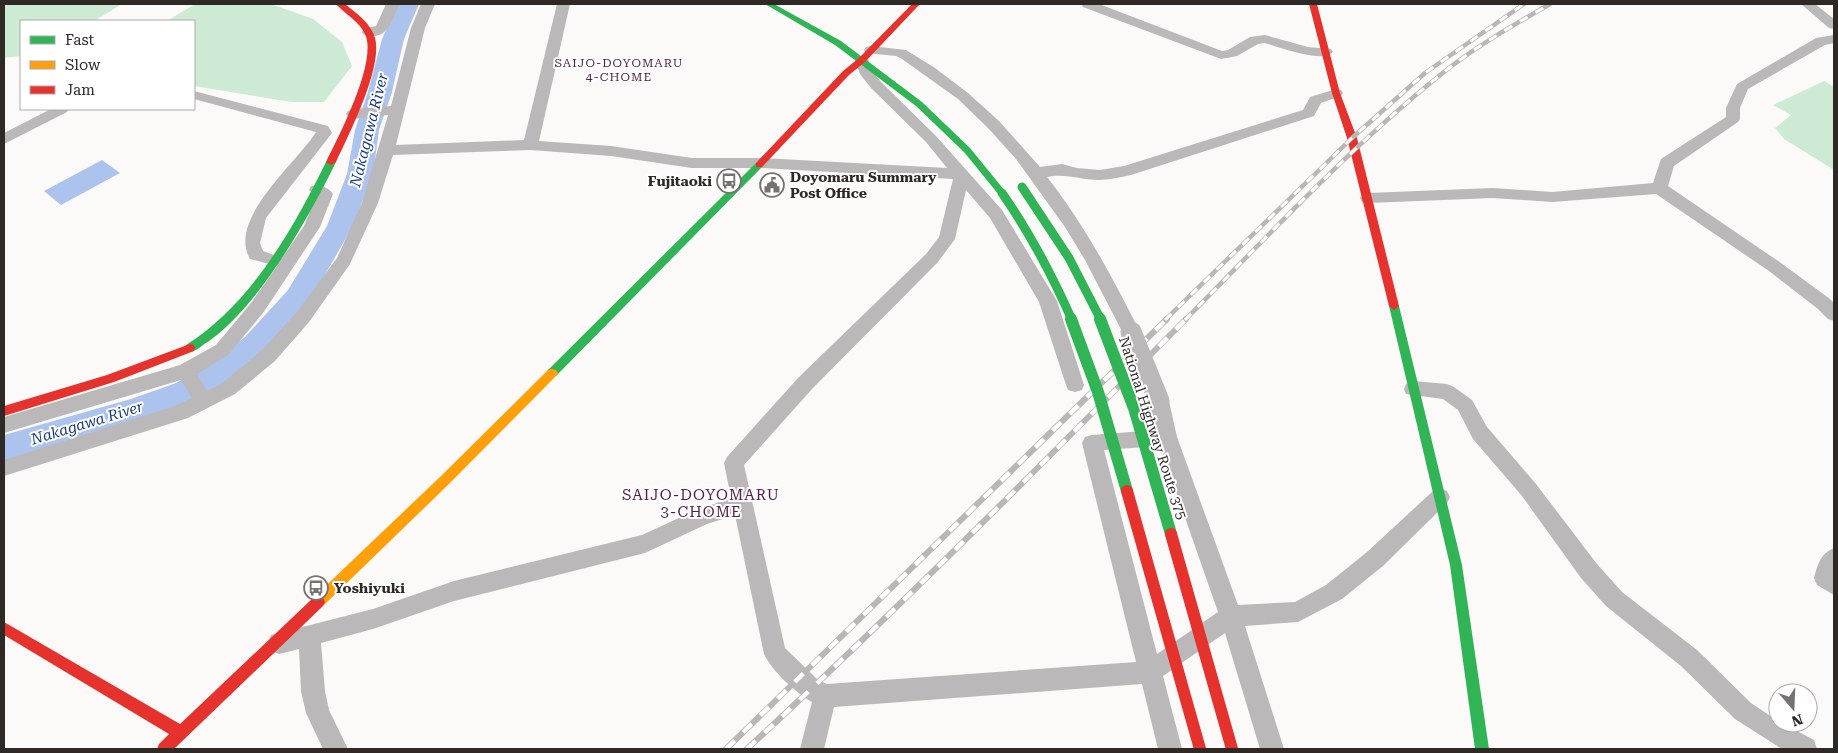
<svg xmlns="http://www.w3.org/2000/svg" width="1838" height="753" font-family="'Roboto Serif',serif">
<style>
.green{fill:#cdebd4}
.water{fill:#acc3ee}
.lines{fill:none;stroke-linecap:round;stroke-linejoin:round}
.river{fill:#acc3ee;fill-rule:evenodd}
.street{fill:#bab8b8;fill-rule:evenodd}
.fast{fill:#30b455;fill-rule:evenodd}
.slow{fill:#ff9f0a;fill-rule:evenodd}
.jam{fill:#e5322d;fill-rule:evenodd}
.rail-far1-casing{stroke:#b9b6b6;stroke-width:4.5}
.rail-casing{stroke:#b9b6b6;stroke-width:6}
.rail-far1{stroke:#fff;stroke-width:3;stroke-dasharray:9;stroke-linecap:butt}
.rail{stroke:#fff;stroke-width:4.5;stroke-dasharray:12;stroke-linecap:butt}
.street-bridge{stroke:#bab8b8;stroke-width:21}
.fast-bridge-far1{stroke:#30b455;stroke-width:9}
.fast-bridge{stroke:#30b455;stroke-width:12}
.jam-bridge{stroke:#e5322d;stroke-width:12}
.labels{text-anchor:middle;dominant-baseline:central;stroke-width:4;stroke-linejoin:round;paint-order:stroke}
.far-neighbourhood-label{font-size:12px;letter-spacing:1px;fill:#551e49;stroke:#fff}
.poi-label{font-size:14px;font-weight:bold;fill:#2f2926;stroke:#fff;text-anchor:start}
.street-label{font-size:14px;fill:#2f2926;stroke:#fff}
.water-label{font-size:15px;font-style:italic;fill:#183981;stroke:#fff}
.neighbourhood-label{font-size:15px;letter-spacing:1px;fill:#551e49;stroke:#fff}
</style>
<rect width="100%" height="100%" fill="#fcfaf9"/>
<!-- green -->
<path class="green" d="M4 4H122L94 21H21V56L4 58Z
M195 4H271L313 19 342 42 352 66 324 102H291L194 86V21H167Z
M1824 81 1834 87V170L1784 139 1775 128 1791 115 1773 105Z"/>
<!-- water -->
<path class="water" d="M102 160 120 173 61 205 44 191Z"/>
<g class="lines">
<!-- river -->
<path class="river" d="M398 4H419L404 39 392 92 379 130 373 174 353 226 308 304 265 353 242 372 198 401 132 423 4 461V435L131 399 176 383 220 356 245 337 288 290 327 226 347 174 355 130 368 92 382 39Z"/>
<!-- street -->
<path class="street" d="M386 4H399C392 21 388 41 364 35L362 32 364 29 376 26Z
M421 4H435L425 28 396 145 524 140 557 4H570L539 141 611 146 692 158H761L947 168 926 142 871 88 860 74 855 60 857 57H867L874 73 881 82 936 136 1002 210 1057 301 1084 385 1082 390 1075 392 1068 390 1066 385 1039 302 990 218 966 190 955 239 938 262 812 389 744 465 785 648 818 680 827 684 1136 662 1082 443 1085 437 1092 435 1156 430 1149 401 1152 396 1159 393 1166 396 1169 401 1177 437 1238 605 1295 602 1326 585 1367 552 1433 491 1440 488 1447 491 1450 497 1447 503 1383 566 1342 599 1298 622 1245 626 1284 749H1260L1225 633 1163 676 1182 749H1158L1142 684 834 707 824 749H800L812 702C796 693 771 670 764 654L735 515 707 524 645 553 454 601 373 629 321 643 325 691 329 710 348 749H323L306 713 301 691 299 649 279 654 271 651 268 643 271 635 373 609 454 581 642 535 694 511 731 498 724 463 727 457 798 378 926 254 939 237 953 179 761 168H692L611 156 531 150 393 155 378 203 350 264 309 322 275 361 235 394 188 418 4 476V460L175 406 192 398 181 380 4 433V417L180 365 216 345 251 303 277 266 250 259C227 219 296 164 316 132L194 99V91L328 126 332 133 266 218 260 243 263 251 282 258 304 226 316 196 309 190 311 186C319 184 329 187 333 194L320 227 263 313 228 355 197 374 207 391 221 384 261 351 297 312 337 258 362 203 388 115 353 119 348 117 346 114 348 111 353 109 391 106 411 28ZM1160 446 1218 612 1157 654 1104 450Z
M1081 4H1099L1222 51 1228 50 1250 37 1265 35 1308 47 1331 49 1333 52C1323 64 1278 47 1265 43L1258 44 1237 56 1221 59 1083 7Z
M1801 4H1815L1834 19V29L1829 28Z
M1834 35V43L1825 45 1748 89 1740 108V119L1738 122 1674 166 1668 186 1781 263 1830 299 1834 303V321L1828 319 1818 309 1769 271 1656 194 1552 202 1493 198 1368 203 1362 202 1360 198 1362 194 1368 193 1493 188 1552 192 1653 183 1661 159 1726 117V108L1737 84 1816 38Z
M871 46 906 50 935 68 968 93 999 121 1040 167 1062 164 1077 168 1100 170 1124 166 1303 110 1310 97 1336 89 1341 90 1343 93 1341 96 1321 103 1314 116 1131 175C1121 177 1109 180 1099 180 1079 180 1067 173 1047 177 1084 224 1113 278 1140 332L1137 337 1131 339 1125 337 1085 260 1065 227 1016 159 988 128 958 99 902 59 896 56 866 53 864 50 866 47Z
M51 109H69L67 112 4 144V133Z
M1413 381 1447 384 1454 387 1472 400 1487 427 1536 484 1597 564 1622 592 1697 650 1751 703 1778 721V723H1782L1814 740 1817 749H1782L1735 719 1681 666 1606 606 1581 578 1522 496 1473 439 1458 410 1443 399 1406 394 1404 389 1406 384Z
M1834 548V595L1817 585 1814 578C1818 564 1820 554 1834 548Z"/>
<!-- fast -->
<path class="fast" d="M765 4H774L841 41 922 102 970 148 1005 191 1007 193 1005 195H999L964 152 916 106 835 45Z
M331 159 336 162C308 219 257 311 203 345 198 349 193 353 186 351L185 348 186 345C251 304 293 229 326 162Z
M759 162 764 165 762 167 556 376H548L546 373 548 370 756 163Z
M1394 302 1399 306 1462 565 1489 749H1475L1450 565 1389 306Z"/>
<!-- slow -->
<path class="slow" d="M552 369 556 370 558 373 556 376 449 484 323 606 318 608 313 606 311 602 313 598 441 476 548 370Z"/>
<!-- jam -->
<path class="jam" d="M336 4H345C356 13 371 23 375 38 383 68 349 134 336 162L331 165 326 162C339 136 378 61 365 34 359 21 346 15 336 4Z
M912 4H920L865 62 849 75 762 167H756V163L843 71 859 58Z
M1309 4H1317L1340 93 1357 138 1399 306 1394 310 1389 306 1347 138 1332 93Z
M190 344 194 345 195 348 194 351 114 382 4 416V406L107 375Z
M318 596 323 598 325 602 323 606 174 749H157L159 744 169 734 4 635V622L180 724 313 598Z"/>
<!-- rail-far1 casing -->
<g class="rail-far1-casing">
<path id="rail-far1" d="M1165 320 1352 138 1425 73 1524 4
M1185 320C1267 237 1347 150 1439 76 1473 48 1512 26 1550 4"/>
</g>
<!-- rail casing -->
<g class="rail-casing">
<path id="rail" d="M726 749 1167 319
M747 749C897 610 1042 464 1186 319"/>
</g>
<!-- rail-far1 -->
<use href="#rail-far1" class="rail-far1"/>
<!-- rail -->
<use href="#rail" class="rail"/>
<!-- street-bridge -->
<path class="street-bridge" d="M1131 332 1159 401"/>
<!-- fast-bridge-far1 -->
<path class="fast-bridge-far1" d="M1022 187 1069 258 1101 320
M1002 193C1030 233 1052 275 1072 320"/>
<!-- fast-bridge -->
<path class="fast-bridge" d="M1071 319 1098 392 1127 491
M1100 319 1134 408 1171 534"/>
<!-- jam-bridge -->
<path class="jam-bridge" d="M1127 491 1200 749
M1171 534 1232 749"/>
</g>
<!-- icons -->
<defs>
<g id="bus-ring" transform="scale(1.25)"><circle r="9.5" fill="#fff" stroke="#777270" stroke-width="1.5"/><path d="M-5-6H5V4H4V6H2V4H-2V6H-4V4H-5ZM-3.5-4V0h7V-4ZM-3.5 1.2v1.5H-2V1.2ZM2 1.2v1.5H3.5V1.2Z" fill="#777270"/></g>
<g id="civic-ring" transform="scale(1.25)"><circle r="9.5" fill="#fff" stroke="#777270" stroke-width="1.5"/><path d="M-.6-6.5H3V-4.5H.6V-3L4-1V1h2V6H-6V1h2V-1L-.6-3ZM-1.2 2.5V6h2.4V2.5Z" fill="#777270"/></g>
</defs>
<g fill-rule="evenodd">
<use href="#bus-ring" x="729" y="181"/>
<use href="#civic-ring" x="772" y="185"/>
<use href="#bus-ring" x="316" y="588"/>
</g>
<g class="labels">
<!-- far-neighbourhood labels -->
<g class="far-neighbourhood-label">
<text x="619" y="63">SAIJO-DOYOMARU<tspan x="619" dy="14">4-CHOME</tspan></text>
</g>
<!-- poi labels -->
<g class="poi-label">
<text x="790" y="177">Doyomaru Summary<tspan x="790" dy="16">Post Office</tspan></text>
<text x="712" y="181" text-anchor="end">Fujitaoki</text>
<text x="334" y="588">Yoshiyuki</text>
</g>
<!-- street labels -->
<g class="street-label">
<text transform="translate(1153 428) rotate(72)">National Highway Route 375</text>
</g>
<!-- water labels -->
<g class="water-label">
<text transform="translate(369 130) rotate(-76)">Nakagawa River</text>
<text transform="translate(87 423) rotate(-17)">Nakagawa River</text>
</g>
<!-- neighbourhood labels -->
<g class="neighbourhood-label">
<text x="701" y="495">SAIJO-DOYOMARU<tspan x="701" dy="17">3-CHOME</tspan></text>
</g>
</g>
<!-- border -->
<rect width="1838" height="753" fill="none" stroke="#2f2926" stroke-width="10"/>
<!-- legend -->
<rect x="20" y="20" width="175" height="90" fill="#ffffff" stroke="#aca9a8"/>
<rect x="30" y="36" width="25" height="8" fill="#30b455" stroke="#aca9a8"/>
<text x="65" y="45" font-size="15" fill="#2f2926">Fast</text>
<rect x="30" y="61" width="25" height="8" fill="#ff9f0a" stroke="#aca9a8"/>
<text x="65" y="70" font-size="15" fill="#2f2926">Slow</text>
<rect x="30" y="86" width="25" height="8" fill="#e5322d" stroke="#aca9a8"/>
<text x="65" y="95" font-size="15" fill="#2f2926">Jam</text>
<!-- north arrow -->
<g transform="translate(1793 708) rotate(161)"><circle r="24" fill="#ffffff" stroke="#aca9a8"/>
<path d="M0-4L9 19L0 12L-9 19Z" fill="#777270"/>
<text y="-8" font-size="14" font-weight="bold" text-anchor="middle" fill="#2f2926">N</text>
</g>
</svg>
